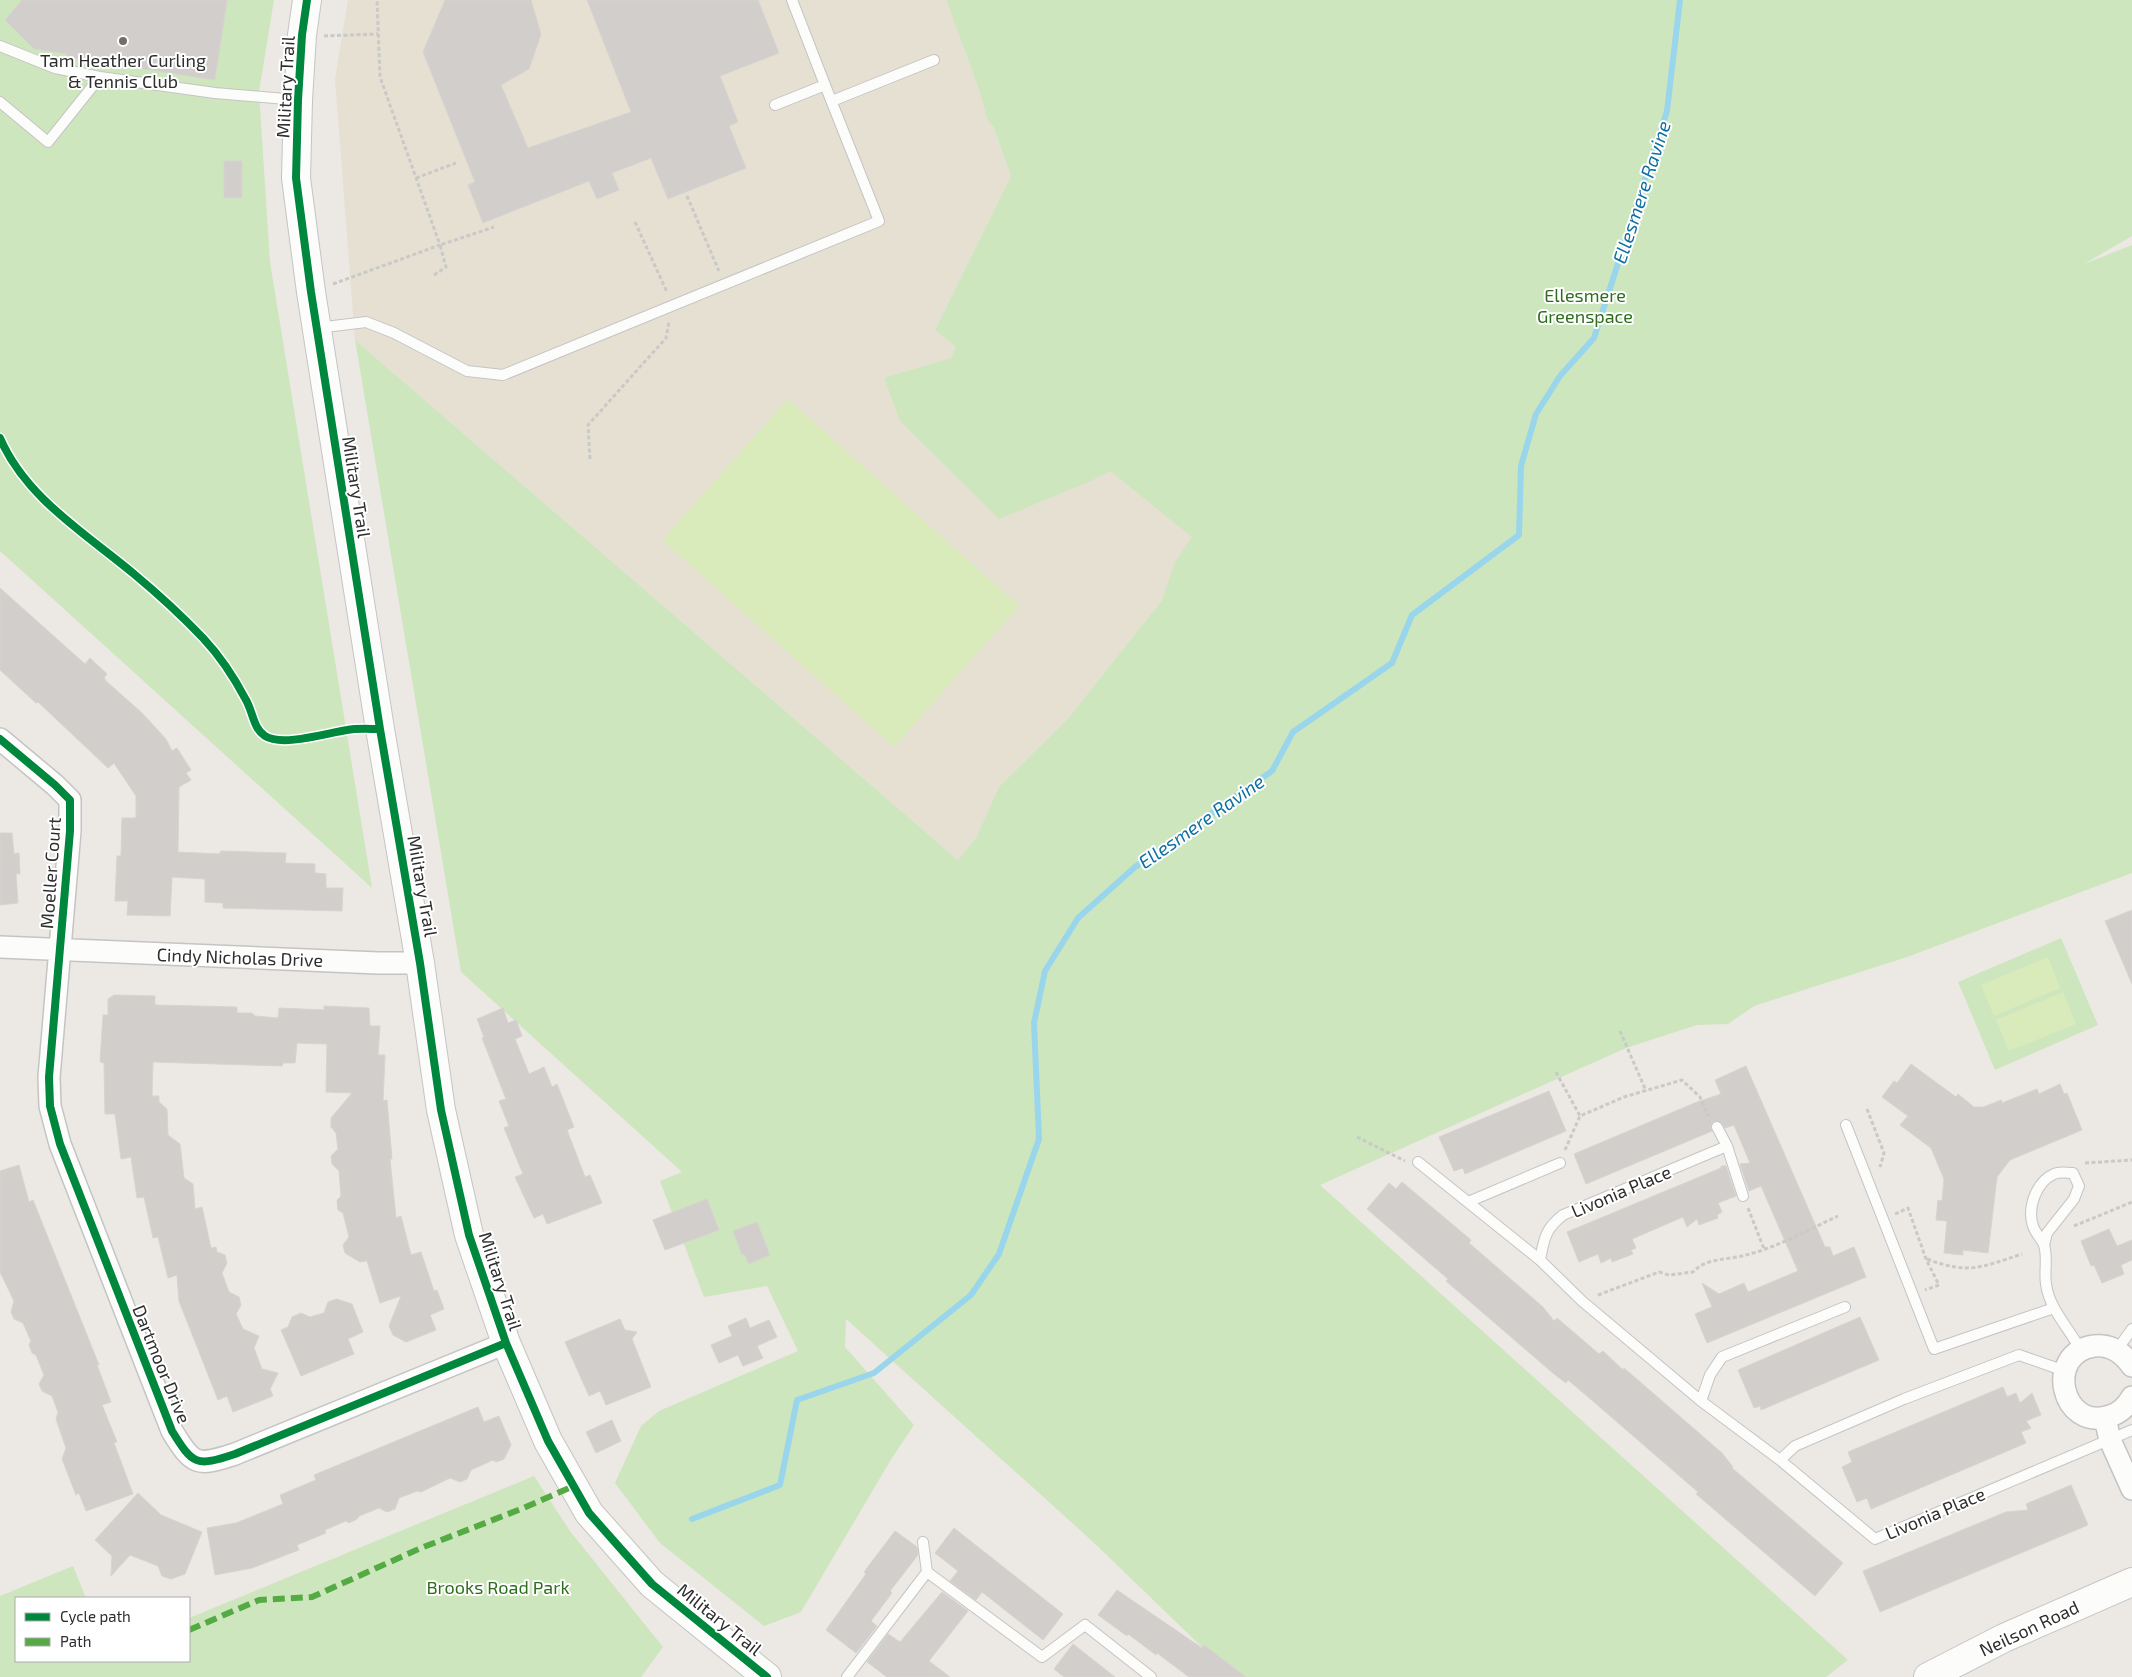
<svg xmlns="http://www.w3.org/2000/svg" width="2132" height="1677" font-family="'Exo 2',sans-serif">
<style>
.education{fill:#e6e0d3}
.green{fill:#cee6be}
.pitch{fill:#d9eabb}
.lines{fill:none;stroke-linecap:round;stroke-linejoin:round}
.stream{stroke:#99d6ec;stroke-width:6}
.building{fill:#d1cecb;stroke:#d7d4d0}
.lane-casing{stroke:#c5c4c5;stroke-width:12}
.street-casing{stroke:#c5c4c5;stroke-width:24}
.secondary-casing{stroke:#c5c4c5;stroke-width:30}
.path{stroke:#c9c9c8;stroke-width:3;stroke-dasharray:4 2.5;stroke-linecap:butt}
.lane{stroke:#fcfcfb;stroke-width:10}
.street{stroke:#fcfcfb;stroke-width:21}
.secondary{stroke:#fcfcfb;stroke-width:28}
.quiet{stroke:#54ab44;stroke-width:6;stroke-dasharray:12 6;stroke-linecap:butt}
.cycleway-casing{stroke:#fff;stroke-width:11}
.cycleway{stroke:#00873e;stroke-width:8}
.poi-dot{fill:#706f6e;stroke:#fff;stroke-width:2}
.labels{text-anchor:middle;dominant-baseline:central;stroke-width:4;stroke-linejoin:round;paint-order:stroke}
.poi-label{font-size:18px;fill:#2e2e2e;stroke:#fff}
.street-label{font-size:18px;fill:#2e2e2e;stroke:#fff}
.park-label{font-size:18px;fill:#2c6e1b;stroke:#fff}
.water-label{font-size:19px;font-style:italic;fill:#0d6fa3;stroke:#fff}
</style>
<rect width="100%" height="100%" fill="#ece8e4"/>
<!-- education -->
<path class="education" d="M348 0H946L1011 176 935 330 1204 546 958 860 355 340 335 79Z"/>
<!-- green -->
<path class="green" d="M0 0H274L259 92 270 262 372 888 0 551Z
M946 0H2132V236L2084 264 2132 245V873L1907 957 1754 1006 1728 1024 1697 1025 1626 1048 1320 1185 1848 1660 1826 1677H1233L1091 1540 846 1319 845 1347 914 1425 890 1461 801 1612 764 1626 660 1543 615 1483 641 1426 659 1411 798 1351 767 1286 704 1297 660 1181 682 1172 461 972 355 340 958 860 977 836 999 787 1067 720 1162 600 1175 562 1192 537 1110 471 1091 481 999 519 900 421 884 378 951 358 956 347 935 330 1011 176 993 126 987 119 981 95Z
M2061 938 2098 1025 1995 1070 1958 982Z
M534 1476 570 1531 663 1647 641 1677H0V1596L73 1566 86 1598H16V1661H189V1618Z"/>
<!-- pitch -->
<path class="pitch" d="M788 399 1019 606 894 747 662 540Z
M2048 957 2060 988 1994 1016 1981 985Z
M2063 992 2076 1024 2009 1051 1996 1020Z"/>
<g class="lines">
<!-- stream -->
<path class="stream" d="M692 1519 780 1485 797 1400 874 1373 971 1295 999 1254 1039 1139 1034 1023 1045 971 1078 918 1135 867 1272 771 1293 732 1392 663 1412 615 1519 535 1521 466 1536 414 1560 376 1594 338 1667 111 1680 0"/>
</g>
<!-- building -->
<path class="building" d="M22 0H227L215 80 67 57V54L34 49 5 20Z
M445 0H531L541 34 529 69 501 85 528 148 631 112 587 0H758L779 53 720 76 738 122 729 126 746 168 668 199 651 158 612 173 619 190 597 199 589 181 483 223 468 185 475 182 423 52Z
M224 161H242V198H224Z
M0 588 85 664 90 658 107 674 104 678 106 681 142 713 166 739 172 751 177 748 191 770 186 773 191 780 179 787 178 852 219 854 221 851 286 853 285 863 315 864V873L326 874V888H343L342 911 223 908V903L205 902V879L172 877 170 916 127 915 128 901H115L117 856H121L122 818H136V796L114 763 108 768 38 702 36 703 0 670Z
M0 833H12L14 854 19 853 20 874H16L18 903 0 905Z
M2132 910V984L2105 921Z
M114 995 155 996V1005L237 1007V1013H252L255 1016 278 1018 279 1008 324 1010V1006L369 1008 370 1026H380L378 1055H385L383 1101 387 1100 392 1159H390L396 1218 401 1216 411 1255 421 1252 434 1291 437 1290 444 1309 430 1315 436 1330 406 1342 393 1335 389 1326 401 1296 380 1303 367 1261 360 1262 345 1253 343 1245 349 1237 343 1213 338 1210 337 1200 341 1196 339 1171 332 1164 331 1156 338 1149 336 1133 331 1127V1118L352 1093 326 1092 327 1044 297 1043 295 1063H283L282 1066 153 1062 152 1096H159V1102L167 1109 168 1135 180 1144 184 1178 193 1184 195 1209 202 1207 211 1248 216 1247 217 1252 225 1255 227 1263 222 1273 229 1292 239 1297 241 1305 236 1314 243 1329 259 1336 254 1348 262 1369 278 1373 270 1389 273 1396 233 1412 227 1396 218 1400 179 1301 177 1275 168 1278 158 1237 153 1238 144 1197 137 1198 131 1157 121 1159 115 1114H105L104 1063 100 1062 103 1015H108V999Z
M503 1008 508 1023 516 1020 522 1036 515 1039 529 1074 544 1067 552 1087 557 1084 574 1127 567 1130 585 1177 590 1175 602 1203 547 1224 543 1214 534 1218 515 1177 523 1174 504 1128 509 1126 499 1101 506 1099 482 1038 484 1037 477 1019Z
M1911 1064 1956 1097 1958 1094 1974 1107H1984L2001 1100 2002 1103 2037 1089 2039 1094 2060 1084 2064 1094 2067 1093 2082 1130 2010 1160 1997 1177 1988 1253 1963 1250V1255L1944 1253 1947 1221 1936 1220 1938 1200 1942 1201 1944 1179 1931 1148 1900 1125 1908 1116 1882 1097 1894 1081 1897 1083Z
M1746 1066 1825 1247H1830L1833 1256 1854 1247 1866 1277 1707 1343 1695 1314 1712 1307 1702 1283 1719 1294 1744 1283 1748 1292 1798 1271 1761 1186 1749 1191 1740 1164 1750 1163 1734 1125 1725 1128 1721 1122 1714 1121 1710 1126 1712 1131 1586 1184 1574 1154 1697 1102 1721 1094 1715 1080Z
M1549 1091 1566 1131 1465 1174 1463 1168 1454 1171 1439 1137Z
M19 1165 29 1202 33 1200 99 1365H97L111 1402 102 1405 117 1442 114 1443 133 1494 86 1511 79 1493 76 1495 62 1459 66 1448 56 1419 58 1412 52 1396 42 1391 39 1384 44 1375 36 1355 32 1353 29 1345 31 1341 23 1323 14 1319 11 1312 14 1301 0 1272V1171Z
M1721 1166H1726L1736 1196 1718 1203 1722 1212 1717 1215 1718 1218 1699 1225 1697 1219 1687 1227 1683 1217 1632 1239 1636 1248 1631 1250 1633 1254 1612 1262 1611 1258 1601 1263 1598 1254 1579 1262 1567 1232 1721 1168Z
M1402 1182 1471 1240 1469 1243 1543 1307 1554 1321 1557 1318 1599 1354 1603 1351 1623 1370 1624 1368 1722 1453 1733 1467 1732 1468 1843 1563 1815 1596 1696 1494 1698 1492 1587 1396 1568 1380 1566 1383 1554 1374 1446 1281 1448 1279 1367 1209 1389 1183 1396 1189Z
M707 1199 719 1230 665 1250 653 1220Z
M757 1222 770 1255 749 1264 744 1254 742 1255 733 1231Z
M2109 1229 2117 1246 2132 1240V1260L2121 1265 2124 1274 2102 1283 2094 1265 2091 1266 2081 1241Z
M337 1299 352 1304 363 1332 348 1339 354 1354 301 1376 281 1330 288 1327 292 1317 301 1313 310 1317 324 1313 328 1302Z
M1860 1317 1879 1360 1761 1410 1760 1406 1754 1408 1738 1370Z
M746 1318 750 1328 769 1320 777 1337 757 1346 763 1358 743 1366 738 1355 719 1363 711 1345 732 1336 728 1326Z
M620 1319 625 1330 637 1332 632 1339 651 1387 606 1405 600 1391 589 1396 565 1342Z
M2003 1387 2007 1397 2016 1393 2020 1403 2032 1393 2041 1415 2026 1421 2031 1428 2021 1432 2026 1443 1871 1509 1867 1498 1857 1502 1842 1467 1852 1462 1848 1452Z
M478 1407 484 1422 499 1416 511 1445 504 1459 496 1462 493 1460 471 1470 467 1479 460 1482 450 1478 421 1492 417 1491 399 1498 395 1509 387 1512 379 1508 359 1516 357 1519 349 1523 346 1521 325 1530 326 1533 297 1545 299 1550 252 1568 215 1575 207 1528 236 1523 283 1504 280 1495 316 1480 314 1475Z
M612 1420 621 1441 596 1453 586 1432Z
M2071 1485 2088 1525 1880 1612 1863 1571 2006 1512 2028 1510 2026 1504Z
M138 1493 161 1515 202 1532 185 1574 171 1579 162 1576 158 1566 130 1555 111 1576 112 1556 95 1540Z
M954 1528 1063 1614 1043 1640 982 1592 976 1600 950 1581 958 1571 935 1553Z
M895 1531 917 1547 918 1555 890 1591 892 1593 871 1621 877 1626 856 1653 826 1630 866 1574 864 1572Z
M1117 1590 1202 1648 1204 1645 1246 1677H1189L1157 1653 1156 1655 1128 1634 1127 1636 1098 1615Z
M942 1592 968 1611 929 1661 950 1677H887L867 1662 888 1634 900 1642Z
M1073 1644 1115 1677H1064L1054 1669Z"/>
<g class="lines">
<!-- lane casing -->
<g class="lane-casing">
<path id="lane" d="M792 0 825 85
M0 46 55 68 100 77 215 93 297 100
M832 101 934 60
M0 102 48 142 100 77
M317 328 366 322 394 333 467 371 503 375 879 221 825 85 775 105
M1846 1125 1934 1349 2054 1308
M1717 1127 1727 1146 1743 1196
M1418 1162 1540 1260 1582 1301 1701 1401 1780 1460 1875 1539 2132 1430
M1468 1202 1560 1163
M2044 1245 2047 1233 2074 1199 2079 1186 2073 1173C2067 1173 2060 1171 2054 1174 2036 1182 2027 1208 2033 1226 2035 1233 2042 1239 2044 1245 2048 1257 2044 1272 2046 1284 2049 1309 2070 1329 2081 1351
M1540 1260C1544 1239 1545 1229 1563 1215L1727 1146
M2117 1350 2132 1329
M1701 1401 1710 1375 1722 1357 1845 1307
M1780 1460 1795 1446 1904 1399 2019 1355 2065 1371
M927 1572 1042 1657 1085 1625 1151 1677
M847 1677 927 1572 923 1542"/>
</g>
<!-- street casing -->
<g class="street-casing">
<path id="street" d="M0 739 55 785 70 800V831L49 1077 50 1106 60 1144 172 1431C193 1465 196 1467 235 1454L506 1343
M0 947 378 963H420
M2132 1366C2123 1353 2111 1344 2094 1346 2044 1353 2061 1432 2110 1416 2120 1413 2127 1406 2132 1397
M2105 1418 2110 1440 2132 1489"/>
</g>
<!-- secondary casing -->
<g class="secondary-casing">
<path id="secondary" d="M307 0 302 35 298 100 296 178 311 292 380 729 420 963 441 1110 469 1235 506 1343 548 1441 589 1513 652 1584 767 1677
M1928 1677 2004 1638 2132 1582"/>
</g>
<!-- path -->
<path class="path" d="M324 36 378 34
M416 178 456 163
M687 196 719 271
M635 222 667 292
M434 275 446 267 440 245 494 227
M333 284 440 245 380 77 377 0
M590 459 588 425 666 338 669 322
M1620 1031 1646 1091
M1556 1072 1580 1116
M1867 1109 1884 1153 1880 1167
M1357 1137 1405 1161
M1565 1150 1580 1116 1624 1097 1682 1080 1700 1097 1708 1116
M2085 1163 2132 1160
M1748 1208 1764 1249
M1895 1214 1908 1208 1926 1259 1939 1285 1925 1290
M2074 1226 2132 1202
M1927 1259C1969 1275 1982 1267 2022 1254
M1598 1295 1659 1272 1669 1275 1693 1272C1705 1258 1728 1260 1746 1255 1778 1247 1808 1230 1838 1216"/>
<!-- lane -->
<use href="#lane" class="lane"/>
<!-- street -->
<use href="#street" class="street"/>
<!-- secondary -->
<use href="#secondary" class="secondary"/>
<!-- quiet -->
<path class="quiet" d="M189 1630 259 1600 312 1597 421 1548 521 1509 574 1486"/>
<!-- cycleway casing -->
<g class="cycleway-casing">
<path id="cycleway" d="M307 0 302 35 298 100 296 178 311 292 380 729 420 963 441 1110 469 1235 506 1343 548 1441 589 1513 652 1584 767 1677
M0 438C26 498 85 533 134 574 158 594 181 615 203 638 219 655 235 679 246 700 253 712 253 728 265 736 282 747 327 733 347 730 357 728 369 729 380 729
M0 739 55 785 70 800V831L49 1077 50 1106 60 1144 172 1431C193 1465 196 1467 235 1454L506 1343"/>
</g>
<!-- cycleway -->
<use href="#cycleway" class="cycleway"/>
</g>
<!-- markers -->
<circle class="poi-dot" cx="123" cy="41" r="5"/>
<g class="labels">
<!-- poi labels -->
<g class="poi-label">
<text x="123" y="60">Tam Heather Curling<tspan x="123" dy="21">&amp; Tennis Club</tspan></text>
</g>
<!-- street labels -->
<g class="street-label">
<text transform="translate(285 87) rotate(-87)">Military Trail</text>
<text transform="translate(357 487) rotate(81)">Military Trail</text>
<text transform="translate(50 873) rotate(-86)">Moeller Court</text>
<text transform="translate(423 886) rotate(80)">Military Trail</text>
<text transform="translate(240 957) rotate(2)">Cindy Nicholas Drive</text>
<text transform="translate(1621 1191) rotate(-23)">Livonia Place</text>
<text transform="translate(501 1281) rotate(72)">Military Trail</text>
<text transform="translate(162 1364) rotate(68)">Dartmoor Drive</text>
<text transform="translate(1935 1513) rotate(-23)">Livonia Place</text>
<text transform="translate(720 1619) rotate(39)">Military Trail</text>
<text transform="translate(2029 1628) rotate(-25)">Neilson Road</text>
</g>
<!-- park labels -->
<g class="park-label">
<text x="1585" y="295">Ellesmere<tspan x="1585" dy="21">Greenspace</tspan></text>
<text x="498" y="1587">Brooks Road Park</text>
</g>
<!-- water labels -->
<g class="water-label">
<text transform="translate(1641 192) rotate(-72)">Ellesmere Ravine</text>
<text transform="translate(1201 821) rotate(-35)">Ellesmere Ravine</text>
</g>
</g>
<!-- legend -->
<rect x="15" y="1597" width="175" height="65" fill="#ffffff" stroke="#ababab"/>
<rect x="25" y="1613" width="25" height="8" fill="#00873e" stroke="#ababab"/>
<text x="60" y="1622" font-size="15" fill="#2e2e2e">Cycle path</text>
<rect x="25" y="1638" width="25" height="8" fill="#54ab44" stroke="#ababab"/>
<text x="60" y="1647" font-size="15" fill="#2e2e2e">Path</text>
</svg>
